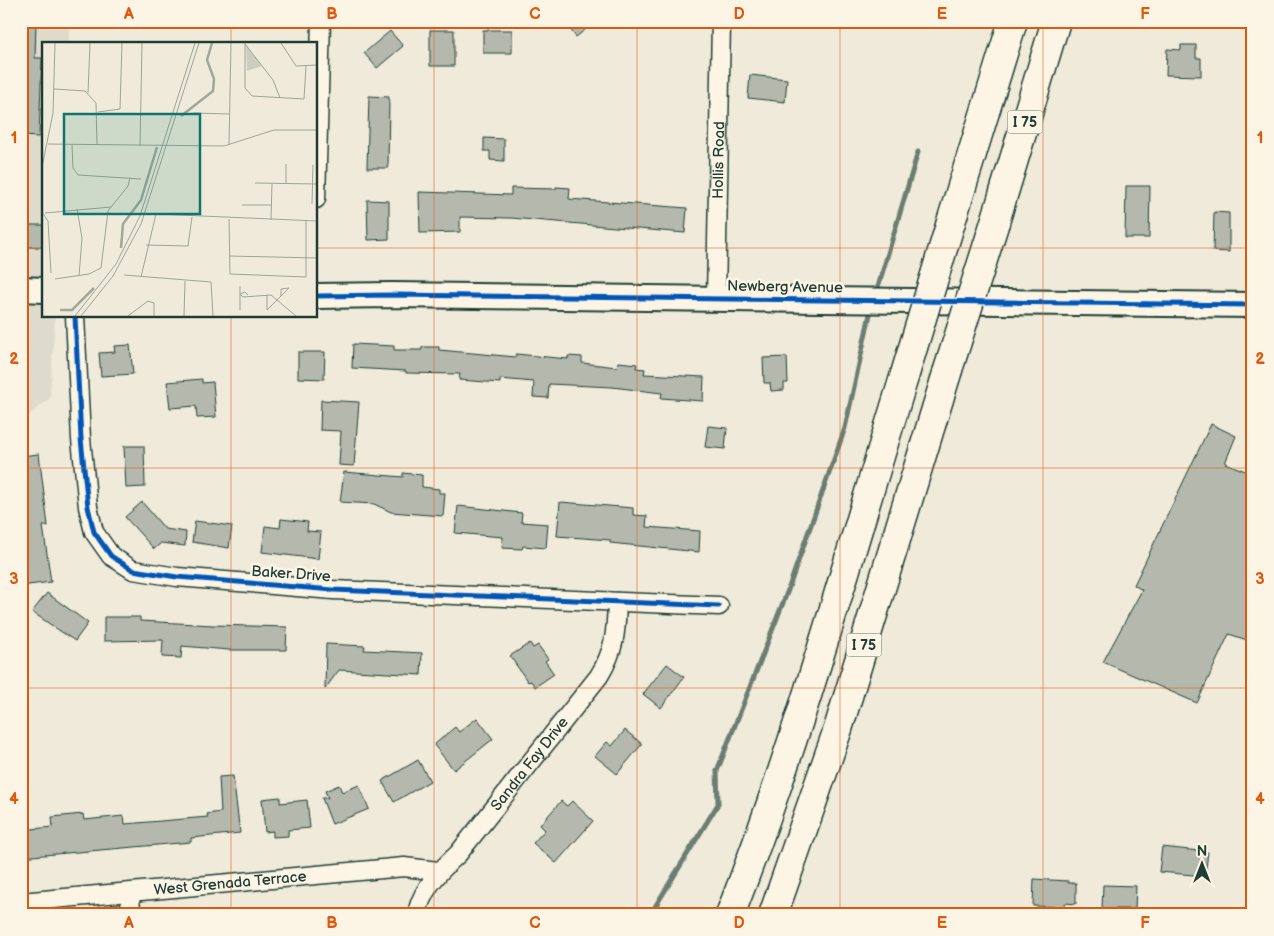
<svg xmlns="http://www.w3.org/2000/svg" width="1274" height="936" font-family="'Balsamiq Sans',sans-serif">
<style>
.built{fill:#dedbcc}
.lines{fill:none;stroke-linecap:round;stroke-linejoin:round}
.stream{stroke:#6c7d71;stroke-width:5}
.building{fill:#b5b9ad;stroke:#1f3d34}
.street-casing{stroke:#1f3d34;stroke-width:21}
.secondary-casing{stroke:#1f3d34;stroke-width:28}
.highway-casing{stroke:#1f3d34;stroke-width:31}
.street{stroke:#fcf5e5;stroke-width:18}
.secondary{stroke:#fcf5e5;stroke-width:24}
.highway{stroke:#fcf5e5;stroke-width:28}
.highway-bridge-casing{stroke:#1f3d34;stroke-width:31;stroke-linecap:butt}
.highway-bridge{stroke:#fcf5e5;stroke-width:28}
.cycleway-casing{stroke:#fcf5e5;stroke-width:8}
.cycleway{stroke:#0057b8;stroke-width:5}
.grid{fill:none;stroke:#de580e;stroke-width:1;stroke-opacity:0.55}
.labels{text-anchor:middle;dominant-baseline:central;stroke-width:5;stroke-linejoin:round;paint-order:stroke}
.shield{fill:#fcf5e5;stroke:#617469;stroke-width:1}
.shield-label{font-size:14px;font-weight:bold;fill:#1f3d34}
.street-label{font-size:15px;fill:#1f3d34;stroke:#fcf5e5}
.inset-river{fill:none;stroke:#9fa89a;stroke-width:2.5}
.inset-road{fill:none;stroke:#9ca598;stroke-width:1}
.view{fill:#0f766e;fill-opacity:0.15;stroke:#0f766e;stroke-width:2.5}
.inset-edge{fill:none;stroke:#1f3d34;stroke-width:2.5}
.neatline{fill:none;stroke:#de580e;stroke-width:2}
.grid-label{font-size:16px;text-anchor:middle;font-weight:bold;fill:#de580e}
</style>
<rect width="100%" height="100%" fill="#efeada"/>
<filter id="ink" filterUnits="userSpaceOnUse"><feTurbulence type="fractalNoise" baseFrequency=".02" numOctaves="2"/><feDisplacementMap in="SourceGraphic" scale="10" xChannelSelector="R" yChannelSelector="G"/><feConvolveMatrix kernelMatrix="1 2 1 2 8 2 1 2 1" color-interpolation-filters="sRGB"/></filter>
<g filter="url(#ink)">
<!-- built -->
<path class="built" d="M21 21H69V44H44V316H55L50 398 21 422Z"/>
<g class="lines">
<!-- stream -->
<path class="stream" d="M878 287 918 152
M650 915 718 804 717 771 788 590 845 428 870 314"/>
</g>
<!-- building -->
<path class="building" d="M21 21H36L35 58H42L39 137 21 136Z
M564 21H580L586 29 576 37Z
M430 30H454V66H430Z
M483 30H512V53H483Z
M390 31 403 46 377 68 364 53Z
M1181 45H1196V58H1201V76L1166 75 1167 49 1181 50Z
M750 75 787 79 785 102 748 98Z
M369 96 389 97 388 168H367Z
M484 138 504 139V161L490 160V151H484Z
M1126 186H1150L1149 238H1125Z
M556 187 570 188 569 199 687 208 685 233 511 218 460 217V232L420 233 419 192 511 195V188L556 189Z
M367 200 389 201V239L368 240Z
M1214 212 1229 213V252L1213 251Z
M29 225H44V247H22V228H29Z
M353 344 394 346V350H422V347H439V350L516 357V354L568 359V356L582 357V363L617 367 618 362 637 364 636 368 645 369 644 374 704 377 703 401 661 398 662 393 612 387 549 384 548 398 533 397 534 382 500 379V383L459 380 460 374 406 373V371L352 368Z
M130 345 133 374 101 376 99 353 115 352 114 346Z
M298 352H325L324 379 298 378Z
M787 357 788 383H784V390L771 391 770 383H764L763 358Z
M202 379V383L213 382 216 417 197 418 196 406 170 408 167 382Z
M321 400 359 402 354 466 339 465 341 431 320 430Z
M1211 424 1236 436 1225 463 1253 474V642L1229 634 1197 703 1103 662 1142 590 1134 585Z
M708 426 727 428 725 449 705 447Z
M124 446H144L145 487 126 488Z
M39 454 48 526H43L51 582 21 586V456Z
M344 472 403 477V473L422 475V487L439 489V493H445L443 516 391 512 374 504 340 502Z
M142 502 165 529 186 532 185 546 161 543 154 549 125 517Z
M560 502 633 508V515L647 516 646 527 700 531 699 552 610 543V540L557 536Z
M458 506 522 513 521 522 548 524 546 548 523 546 522 549 502 548 503 537 455 533Z
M281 519 308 522 307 531 321 532 318 559 262 552 265 526 280 528Z
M195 521 232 526 229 548 192 542Z
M47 593 88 623 75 641 32 612Z
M104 617H140V621L213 625 287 627 286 650H229L182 646 181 658 162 657 163 640 104 641Z
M530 643 533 648 538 645 548 659 545 661 554 674 535 687 531 681 528 682 510 656Z
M326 644 365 646 364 650 422 653 421 675 339 670 325 689Z
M667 664 684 677 661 708 643 694Z
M477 718 493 739 454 770 434 745 455 727 459 732Z
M625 730 642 744 617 774 595 756 607 742 612 746Z
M418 760 430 781 394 802 382 781Z
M233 776 240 833 191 838V842L21 857V830L53 827 52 817 83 814 84 820 124 816 125 824 208 817 207 814 221 812 219 777Z
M339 785 342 792 359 785 369 809 332 824 322 798H328L325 791Z
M280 797V803L307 800 310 828 288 830V836L273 837V831L265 832 262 799Z
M561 801 567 806 572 801 593 821 556 863 533 843 545 830 540 825Z
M1162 847 1208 852 1205 876 1159 872Z
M1034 879 1068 881V883H1076V904L1065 903V907L1033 906Z
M1103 885 1136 886 1135 909H1102Z"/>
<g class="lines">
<!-- street casing -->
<g class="street-casing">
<g id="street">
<path d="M316 199 321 21"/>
<path id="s1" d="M716 299 721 21"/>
<path d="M75 316 81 439 88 507 94 532 111 556 133 570 177 577 333 590 719 606"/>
<path d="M129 893 132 915"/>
<path id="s2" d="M21 902 404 867 438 871"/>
<path id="s3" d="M417 915C420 891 441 869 458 854L599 676C615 650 616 632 617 602"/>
</g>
</g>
<!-- secondary casing -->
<g class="secondary-casing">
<path id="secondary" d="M21 289 44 290
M316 296 392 295 1253 305"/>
</g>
<!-- highway casing -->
<g class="highway-casing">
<path id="highway" d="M951 222 1013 21
M995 222 1056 21
M730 915C799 739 849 555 905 374
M773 915 838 729 947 373"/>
</g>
<!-- street -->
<use href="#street" class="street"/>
<!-- secondary -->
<use href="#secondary" class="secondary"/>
<!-- highway -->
<use href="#highway" class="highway"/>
<!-- highway-bridge casing -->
<g class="highway-bridge-casing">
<path id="highway-bridge" d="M947 373 995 222
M905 374 951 222"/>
</g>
<!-- highway-bridge -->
<use href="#highway-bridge" class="highway-bridge"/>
<!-- cycleway casing -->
<g class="cycleway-casing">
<path id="cycleway" d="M316 296 392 295 1253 305
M75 316 81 439 88 507 94 532 111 556 133 570 177 577 333 590 719 606"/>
</g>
<!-- cycleway -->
<use href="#cycleway" class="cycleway"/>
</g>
</g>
<!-- grid -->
<path class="grid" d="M231 21V44M434 21V915M637 21V915M840 21V915M1043 21V915M21 248H44M316 248H1253M231 316V915M21 468H1253M21 688H1253"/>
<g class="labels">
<!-- shield labels -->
<g class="shield">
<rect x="1007.5" y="110.5" width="35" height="23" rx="4"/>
<rect x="846.5" y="633.5" width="35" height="23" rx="4"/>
</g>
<g class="shield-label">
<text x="1025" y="122">I 75</text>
<text x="864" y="645">I 75</text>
</g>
<!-- street labels -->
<g class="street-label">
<text stroke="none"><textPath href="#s1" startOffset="139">Hollis Road</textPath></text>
<text transform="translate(785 287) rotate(1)">Newberg Avenue</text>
<text transform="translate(291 574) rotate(4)">Baker Drive</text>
<text stroke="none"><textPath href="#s3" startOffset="190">Sandra Fay Drive</textPath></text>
<text stroke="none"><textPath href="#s2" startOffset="210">West Grenada Terrace</textPath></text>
</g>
</g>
<!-- overview -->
<g transform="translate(42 42)">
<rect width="275" height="275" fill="#efeada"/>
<path d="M204 3 220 24 205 29Z" fill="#cccdbf"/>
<path class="inset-river" d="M139 74 171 49 172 37 165 18 170 1M79 206 81 182 99 158 115 105M18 268H30L52 246"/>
<path class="inset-road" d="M203 1V46L210 54 262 57 264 24M239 1 254 24 275 23M203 2 231 38 238 56M12 47 43 49 54 61 55 103M46 51 48 1M56 70 78 67 80 1M151 71 187 72M6 102 182 104 232 88H275M30 103 31 126 36 133 99 137M187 103 189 1M98 104 100 1M0 125 11 71 13 1M213 141 275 142M244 142V122M270 162 271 123M200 163H230M35 167 40 196 37 234M0 170 6 179 9 231M3 171 69 165M187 177 188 232 264 235V179M229 178 230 142M104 203 146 204 150 175M187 214 275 216M82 233 169 240 171 274M99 235 114 172 275 179M13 237 47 232 59 226 66 169 86 144 88 136M206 253 203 250 198 252 201 255 229 253 254 274M225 253V268L247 246 239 247V254M198 268V244M33 274 74 222 98 174 153 1M39 274 71 234 99 182 157 1M86 274 106 259 112 261V274M142 274 143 239"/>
<path class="view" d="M22 72H158V172H22Z"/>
<rect width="275" height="275" class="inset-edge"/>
</g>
<!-- margin -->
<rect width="1274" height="936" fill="none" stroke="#fcf5e5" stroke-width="55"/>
<!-- north arrow -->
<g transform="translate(1202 864)" stroke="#fcf5e5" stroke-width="4" paint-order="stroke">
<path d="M0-4L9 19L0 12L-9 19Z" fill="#1f3d34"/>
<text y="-8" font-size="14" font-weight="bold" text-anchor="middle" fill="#1f3d34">N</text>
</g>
<rect x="28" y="28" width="1218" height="880" class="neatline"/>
<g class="grid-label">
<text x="129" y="19">A</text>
<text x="332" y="19">B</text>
<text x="535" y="19">C</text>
<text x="739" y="19">D</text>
<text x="942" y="19">E</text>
<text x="1145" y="19">F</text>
<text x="14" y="143">1</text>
<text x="1260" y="143">1</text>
<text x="14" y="364">2</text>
<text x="1260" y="364">2</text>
<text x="14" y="584">3</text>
<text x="1260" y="584">3</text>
<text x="14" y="804">4</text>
<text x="1260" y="804">4</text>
<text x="129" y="928">A</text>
<text x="332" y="928">B</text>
<text x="535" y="928">C</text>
<text x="739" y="928">D</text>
<text x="942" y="928">E</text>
<text x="1145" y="928">F</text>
</g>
</svg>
